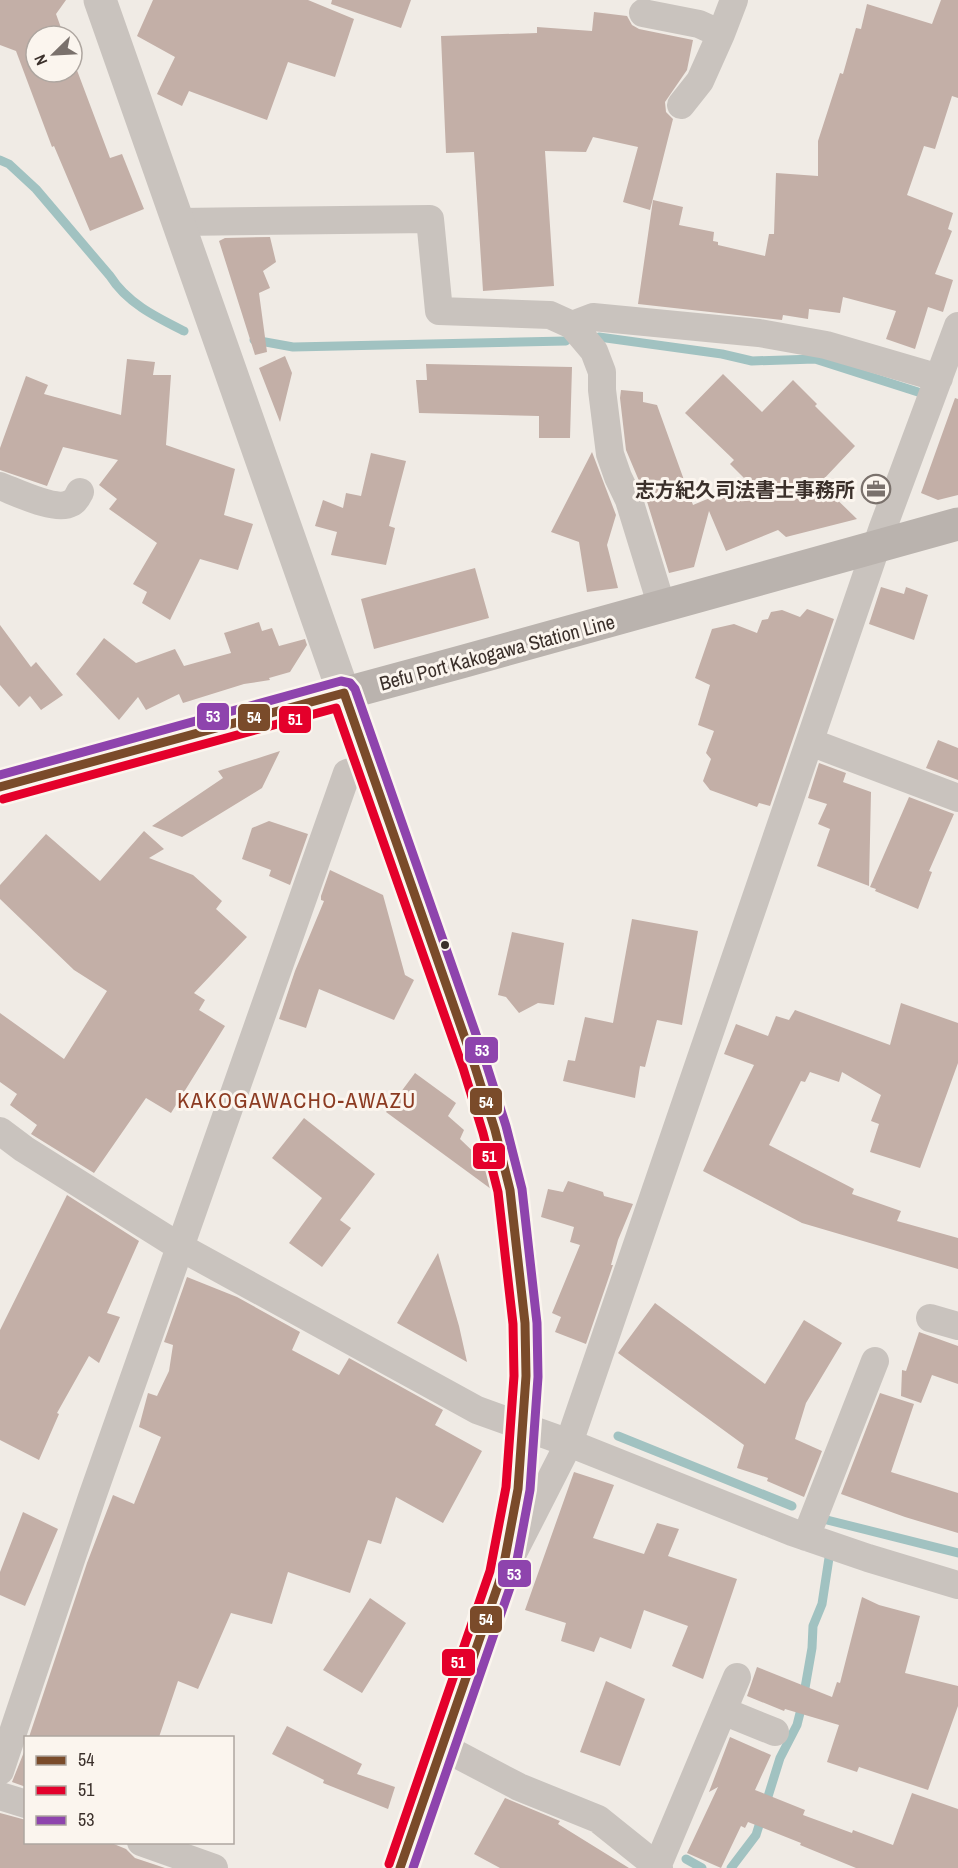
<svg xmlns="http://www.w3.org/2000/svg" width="958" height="1868" font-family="'Archivo Narrow','Noto Sans JP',sans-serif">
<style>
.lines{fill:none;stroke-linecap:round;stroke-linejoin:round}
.stream{stroke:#a1c2c1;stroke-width:9}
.building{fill:#c3afa7}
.minor{stroke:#c9c3be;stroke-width:28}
.tertiary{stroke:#c9c3be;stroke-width:33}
.secondary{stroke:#bab3ae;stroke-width:33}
.bus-1-casing{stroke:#fbf5ee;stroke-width:14}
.bus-2-casing{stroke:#fbf5ee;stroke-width:14}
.bus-3-casing{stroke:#fbf5ee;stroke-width:14}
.bus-1{stroke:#7a4b2a;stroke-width:9}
.bus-2{stroke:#e4002b;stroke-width:9}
.bus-3{stroke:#8e44ad;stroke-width:9}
.bus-dot{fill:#3b302b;stroke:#fbf5ee;stroke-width:2}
.labels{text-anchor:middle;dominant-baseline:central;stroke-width:6;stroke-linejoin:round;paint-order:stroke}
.poi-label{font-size:20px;font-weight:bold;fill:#3b302b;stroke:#fbf5ee;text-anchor:end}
.street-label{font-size:20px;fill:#3b302b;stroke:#fbf5ee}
.quarter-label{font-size:22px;letter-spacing:1.5px;fill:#8c3b22;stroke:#fbf5ee}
.line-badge{stroke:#fbf5ee;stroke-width:2}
.badge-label{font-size:16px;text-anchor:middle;font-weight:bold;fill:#fff}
</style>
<rect width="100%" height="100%" fill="#f0ebe5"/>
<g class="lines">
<!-- stream -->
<path class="stream" d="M0 160 9 164 36 189 110 276C127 303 156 317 184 331
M599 337 722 354 752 361 815 359 918 392
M254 340 293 347 566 341
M618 1436 792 1506
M827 1520 958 1553
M686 1859 702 1868
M731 1868 756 1835 780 1758 797 1725 802 1705 812 1648 813 1626 822 1604 829 1558"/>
</g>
<!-- building -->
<path class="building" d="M0 0H66L56 14 64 36H36V72H72V57L110 158 122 154 144 209 90 231 54 146 52 147 16 51 0 45Z
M153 0H308L354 19 335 77 288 62 267 120 189 91 182 106 157 94 175 57 137 36Z
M332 0H411L401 28 331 4Z
M941 0H958V98L952 96 935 149 924 146 907 195 953 213 948 229 952 231 935 274 953 280 943 312 928 307 915 349 886 339 896 311 843 297 840 313 809 309 808 319 783 315 782 320 638 304 653 200 683 207 679 225 714 232 713 241 718 242V245L765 256 769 234H774L776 173 818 176V141L840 73 843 74 856 28 861 29 867 4 932 24Z
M594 12 627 16 632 25 639 29 693 40 687 70 665 102 666 112 673 119 650 210 623 202 638 147 593 137 586 152 545 151 554 286 483 291 474 152 446 153 441 36 537 33V27L592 31Z
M270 237 276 262 263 271 270 288 259 293 267 352 255 355 219 241 225 238Z
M285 356 292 373 280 422 259 368Z
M127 359 155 362 153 375H171L166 445 235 469 224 515 253 524 238 570 200 559 170 620 142 603 147 592 133 584 157 543 109 509 117 499 99 485 118 460 63 447 47 486 0 470V448L26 376 48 385 44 394 121 415Z
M426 364 572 367 570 438H539V416L419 413 416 380H427Z
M723 374 762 412 793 380 817 404 815 406 855 446 820 483 857 519 786 537 778 530 726 551 709 511 694 567 669 573 645 495 626 450 620 398 621 390 643 392V402L657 405 693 505 748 482 730 464 734 460 685 413Z
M955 398 958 399V495L938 500 921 493Z
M592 452 616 515 607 545 618 588 587 592 579 542 551 532Z
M371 453 406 461 389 526 395 528 386 565 331 555 337 532 315 526 323 500 343 508 346 493 361 496Z
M475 568 489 618 374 649 361 599Z
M881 587 904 594 906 587 928 595 914 640 869 624Z
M807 609 834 619 770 806 759 803 757 807 710 790 703 781 711 759 706 753 714 731 698 725 710 685 695 678 712 629 734 624 757 633 762 620 768 619 771 612 782 610 800 617Z
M259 622 262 631 272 628 279 646 305 639 307 645 290 672 269 678 270 680 244 684 183 703 179 694 146 710 138 697 119 720 76 674 104 638 136 663 175 649 184 666 231 653 224 633Z
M0 625 31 667 36 662 63 695 41 710 30 696 19 707 0 685Z
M938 740 958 748V780L926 768Z
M280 751 262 788 182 837 152 826 223 778 218 771Z
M819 763 846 773 843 782 871 792 869 886 817 866 830 829 818 824 827 804 808 798Z
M909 797 954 814 929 871 932 872 918 909 875 891 876 889 870 887Z
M269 821 308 834 290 885 269 876 271 870 242 859 252 828Z
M144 831 164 849 149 858 193 875 222 901 216 909 247 937 194 993 205 1000 199 1010 225 1026 171 1113 146 1098 94 1173 31 1134 37 1125 10 1105 17 1094 0 1082V1013L64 1059 107 991 74 970 0 899V885L46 834 100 881Z
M330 870 383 895 405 975 414 980 394 1020 319 989 306 1028 279 1019 295 971 324 901 321 900V896Z
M632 919 698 931 682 1025 657 1020 645 1067 640 1066 635 1098 563 1081 568 1060 575 1061 585 1017 613 1023Z
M512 932 564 943 554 1005 538 1003 519 1013 506 997 498 995Z
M901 1003 958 1023V1063L920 1168 870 1152 879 1124 871 1121 881 1095 842 1072 839 1082 810 1072 805 1082 801 1081 769 1145 854 1189 852 1194 901 1211 897 1221 958 1238V1269L802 1223 703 1171 754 1065 724 1054 736 1024 768 1036 776 1016 789 1020 795 1010 890 1045Z
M415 1073 456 1103 448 1116 464 1130 460 1139 484 1162 491 1189 386 1112Z
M304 1118 375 1174 340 1220 351 1228 322 1267 289 1243 322 1198 272 1158Z
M568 1181 603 1192 604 1196 633 1204 618 1240 611 1265H613L586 1344 555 1332 561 1317 552 1313 580 1245 570 1242 574 1227 541 1217 548 1189 563 1192Z
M67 1195 139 1241 107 1313 120 1317 99 1363 89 1356 57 1413 59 1414 39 1460 0 1440V1330Z
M438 1253 459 1326 467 1362 397 1323Z
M187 1277 237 1297 300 1332 292 1350 339 1375 349 1358 443 1410 435 1425 482 1451 443 1523 396 1497 381 1544 368 1540 350 1593 288 1572 272 1624 231 1613 198 1689 178 1681 159 1737H29L87 1563 113 1495 134 1504 161 1437 139 1427 148 1393 157 1396 169 1371 173 1345 164 1342Z
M655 1303 765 1384 804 1320 842 1343 806 1403 795 1439 822 1451 804 1497 767 1481 768 1478 737 1468 744 1445 618 1353Z
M919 1332 958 1346V1384L932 1375 921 1403 901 1396 902 1370 906 1371Z
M880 1393 914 1404 891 1472 958 1493V1533L905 1517 841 1494Z
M574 1472 614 1485 593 1538 644 1554 657 1523 679 1529 668 1556 737 1579 703 1679 672 1666 688 1626 644 1610 631 1649 600 1637 594 1652 561 1641 566 1623 525 1610Z
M23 1512 58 1529 25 1606 0 1595V1572Z
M862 1597 879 1605 920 1616 905 1673 958 1686V1706L928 1790 859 1767 857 1772 827 1762 839 1725 785 1709 784 1711 747 1696 757 1667 832 1697 837 1682 840 1683Z
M370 1598 406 1623 362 1693 323 1670Z
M606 1681 645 1699 620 1766 580 1752Z
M287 1726 362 1764 357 1774 395 1787 388 1809 323 1783 324 1780 272 1754Z
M730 1737 771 1755 755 1790 805 1810 803 1815 852 1833 853 1830 893 1845 912 1793 958 1809V1868H856L800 1845 801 1843 748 1822 745 1828 741 1826 721 1868 687 1853 718 1787 709 1792Z
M26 1747V1787L12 1782Z
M505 1798 560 1821 558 1824 629 1868H500L474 1854Z
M0 1813 26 1820V1842H109L126 1849 135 1858 165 1868H0Z"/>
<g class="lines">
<!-- minor -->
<path class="minor" d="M643 13 699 24 721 34
M681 105 700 81 721 34 734 0
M179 222 430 219 439 311 550 315 572 325 594 351 602 372V390L610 454 618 477 629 500 662 607
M572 325 593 317 759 333 826 345 939 378
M0 486C16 492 56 512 71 503 76 501 78 496 80 492
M810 742 958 798
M0 1131 24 1149 180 1247 477 1410 569 1443 792 1532 868 1558 958 1585
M930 1318 958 1326
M806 1537 875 1361
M512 1555 569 1443 882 530 958 326
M723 1711 775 1732
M443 1747 519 1787 598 1819 659 1868
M0 1771 92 1497 347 773 369 766
M0 1796 26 1804
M141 1842 214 1868
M657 1867 737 1677"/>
<!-- tertiary -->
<path class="tertiary" d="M100 0 474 1064C487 1106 502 1148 510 1190 533 1316 531 1448 502 1573 496 1599 485 1625 477 1650 453 1723 426 1795 400 1868"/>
<!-- secondary -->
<path class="secondary" d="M0 787 461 662 958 524"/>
<!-- bus-1 casing -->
<g class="bus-1-casing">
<path id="bus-1" d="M0 787 344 693 474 1064 495 1130 510 1190 525 1323 526 1376 518 1489 502 1574 400 1868"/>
</g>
<!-- bus-2 casing -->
<g class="bus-2-casing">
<path id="bus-2" d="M3 799 336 708 463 1068 483 1133 498 1192 513 1324 514 1376 506 1487 490 1571 389 1864"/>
</g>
<!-- bus-3 casing -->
<g class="bus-3-casing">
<path id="bus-3" d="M0 775 341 681 350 683 355 689 485 1060 506 1126 522 1189 537 1323 538 1377 530 1490 514 1576 413 1868"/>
</g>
<!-- bus-1 -->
<use href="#bus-1" class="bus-1"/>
<!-- bus-2 -->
<use href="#bus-2" class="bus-2"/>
<!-- bus-3 -->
<use href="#bus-3" class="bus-3"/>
</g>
<!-- icons -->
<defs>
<g id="office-ring" transform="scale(1.5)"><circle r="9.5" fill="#fbf5ee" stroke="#7a716c" stroke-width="1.5"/><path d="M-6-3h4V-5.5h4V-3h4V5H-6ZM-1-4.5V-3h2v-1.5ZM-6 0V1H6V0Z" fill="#7a716c"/></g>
</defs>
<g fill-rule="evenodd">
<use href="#office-ring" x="876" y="489"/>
</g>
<!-- markers -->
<circle class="bus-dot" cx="445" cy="945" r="5"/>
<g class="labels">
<!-- poi labels -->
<g class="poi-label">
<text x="855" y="489">志方紀久司法書士事務所</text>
</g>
<!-- street labels -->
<g class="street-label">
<text transform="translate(497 652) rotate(-15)">Befu Port Kakogawa Station Line</text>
</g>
<!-- quarter labels -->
<g class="quarter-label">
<text x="297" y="1100">KAKOGAWACHO-AWAZU</text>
</g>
</g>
<g class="line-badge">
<rect x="196" y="702" width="34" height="29" rx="6" fill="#8e44ad"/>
<rect x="237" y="703" width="34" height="29" rx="6" fill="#7a4b2a"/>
<rect x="278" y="705" width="34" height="29" rx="6" fill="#e4002b"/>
<rect x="464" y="1036" width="35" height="28" rx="6" fill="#8e44ad"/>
<rect x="469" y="1087" width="34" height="29" rx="6" fill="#7a4b2a"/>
<rect x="472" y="1142" width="34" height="28" rx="6" fill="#e4002b"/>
<rect x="497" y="1559" width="35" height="29" rx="6" fill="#8e44ad"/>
<rect x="469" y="1605" width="34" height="29" rx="6" fill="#7a4b2a"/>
<rect x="441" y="1648" width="35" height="29" rx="6" fill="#e4002b"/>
</g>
<g class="badge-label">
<text x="213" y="722">53</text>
<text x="254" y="723">54</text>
<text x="295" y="725">51</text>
<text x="482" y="1056">53</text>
<text x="486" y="1108">54</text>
<text x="489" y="1162">51</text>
<text x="514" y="1580">53</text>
<text x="486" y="1625">54</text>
<text x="458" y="1668">51</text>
</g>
<!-- legend -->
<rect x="24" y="1736" width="210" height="108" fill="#fbf5ee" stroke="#aea6a0" stroke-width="1.5"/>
<rect x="36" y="1756" width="30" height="9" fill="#7a4b2a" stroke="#aea6a0" stroke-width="1.5"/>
<text x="78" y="1766" font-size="18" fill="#3b302b">54</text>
<rect x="36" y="1786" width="30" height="9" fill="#e4002b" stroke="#aea6a0" stroke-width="1.5"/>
<text x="78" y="1796" font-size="18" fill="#3b302b">51</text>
<rect x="36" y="1816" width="30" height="9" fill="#8e44ad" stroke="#aea6a0" stroke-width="1.5"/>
<text x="78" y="1826" font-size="18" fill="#3b302b">53</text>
<!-- north arrow -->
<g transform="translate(54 54) rotate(246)"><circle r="28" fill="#fbf5ee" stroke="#aea6a0" stroke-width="1.5"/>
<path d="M0-4.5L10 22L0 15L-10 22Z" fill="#7a716c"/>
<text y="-9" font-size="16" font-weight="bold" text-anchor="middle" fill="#3b302b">N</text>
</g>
</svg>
